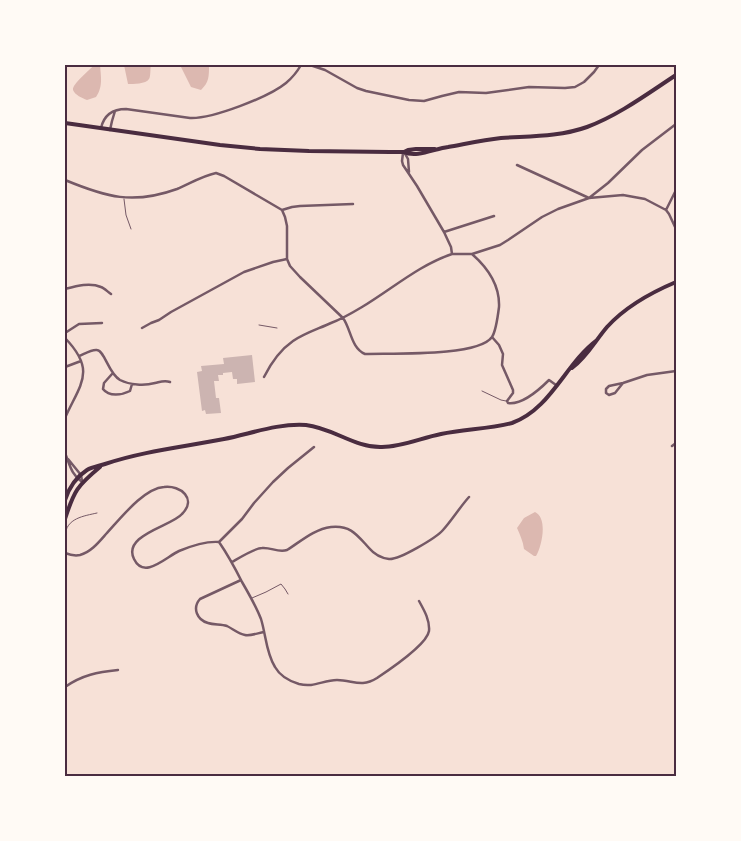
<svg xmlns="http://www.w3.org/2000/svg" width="741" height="841" font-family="Rubik,sans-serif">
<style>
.water{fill:#dcb8b0}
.building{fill:#ccb4b1}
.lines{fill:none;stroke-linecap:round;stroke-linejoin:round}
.service{stroke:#755966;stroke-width:1}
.minor{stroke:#755966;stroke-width:2.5}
.secondary{stroke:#4a2c40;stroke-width:4}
.primary{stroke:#4a2c40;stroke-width:4}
.neatline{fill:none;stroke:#4a2c40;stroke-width:2}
</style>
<rect width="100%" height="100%" fill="#f7e1d7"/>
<!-- water -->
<path class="water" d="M94 65H100C101 77 103 87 96 97L87 100C82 98 75 95 73 90 72 84 90 70 94 65Z
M124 65H151C150 68 151 76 149 79 146 84 133 84 128 84Z
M180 65H209C209 77 209 82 201 90L191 87Z
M535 512C548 518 542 546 536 556H534L524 549C523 541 520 535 517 528L524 518Z"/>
<!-- building -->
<path class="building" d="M252 355 255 382 237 384V379H233L232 372 223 373V375H218L219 381H214L216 398H219L221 413 206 414 205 410 202 411 197 372 202 371 201 366 224 364 223 358Z"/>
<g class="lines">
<!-- service -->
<path class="service" d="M124 199 126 215 131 229
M259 325 277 328
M482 391 501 400 506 401
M65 552C68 546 65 542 65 536 66 518 84 516 97 513
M252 598 266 592 281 584 285 589 288 594"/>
<!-- minor -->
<path class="minor" d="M310 65 325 70 357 88 366 91 409 100 424 101 442 96 459 92 486 93 529 87 565 88 575 87 584 82 594 72 599 65
M101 128C104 115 113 109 126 109L190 118C212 119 269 97 286 83 292 78 297 72 301 65
M110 130 112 121 115 111
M404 152 408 159 409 172
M517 165 589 198 623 195 645 199 666 210 669 214 676 229
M65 180C106 197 133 205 177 189 189 184 202 176 216 173L224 176 282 210 285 217 287 226V259L290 266 300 277 343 318C351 329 351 348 365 354 390 353 478 357 492 337 496 331 498 315 499 307 500 285 488 268 472 254
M282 210 292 207 300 206 353 204
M666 210 676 190
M444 232 494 216
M452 254H472L500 245 508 240 542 217 558 209 589 198 608 183 642 150 676 124
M65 289C76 286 90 282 101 287 104 288 108 292 111 294
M142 328 151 323 159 320 171 312 244 272 273 262 287 259
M65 333 79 324 102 323
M492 337 499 345 503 354 502 365 513 390V393L507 401 508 403C522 405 540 389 549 380L556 385
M65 338C97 371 80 384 65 418
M79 356C84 354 92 349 97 350 105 351 108 373 120 380 130 385 144 386 155 383 160 382 164 380 170 382
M65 367 81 361
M112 374 104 383 103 389C109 397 122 395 130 391L132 384
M264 377C271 363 280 350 293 341 305 333 318 329 331 323 342 319 352 313 362 307 392 289 419 265 452 254L451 247 444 232 417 186 403 165 402 161 403 153
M623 383 615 393 609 395 606 393V389L609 386 623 383 647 375 676 371
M672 446 676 443
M65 453C70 465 71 474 82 482
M68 459 81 475 82 481
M219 542C228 555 235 568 242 582 249 594 256 606 261 619 266 635 266 653 275 667 280 676 289 681 299 684 314 688 323 680 337 680 353 680 361 688 377 678 389 670 427 644 429 631 430 620 424 610 419 601
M65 553C70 555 75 556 80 555 91 552 99 542 106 534 120 519 144 488 164 487 181 485 197 499 182 514 172 526 122 535 134 559 144 580 166 557 179 551 191 546 206 541 219 542L242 519 254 503 273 482 288 468 314 447
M232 562C239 558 255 548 262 548 271 547 278 553 287 550 300 542 314 529 331 527 351 525 357 535 369 548 374 554 381 558 389 559 399 560 436 538 443 530 452 520 460 507 469 497
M241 580 200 599C192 608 197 620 208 623 214 625 221 624 227 626 233 629 239 634 245 635 251 636 258 633 264 632
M65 687C82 675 98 672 118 670"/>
<!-- secondary -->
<path class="secondary" d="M572 368C587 357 595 341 607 327 626 306 650 293 676 282
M65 500C69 488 76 477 87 470 92 467 99 466 105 464 144 451 184 447 224 439 250 434 278 423 306 425 333 428 355 448 382 447 402 447 421 438 441 434 464 429 489 429 512 423 551 409 565 364 597 340
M65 519C74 491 77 486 100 467"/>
<!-- primary -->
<path class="primary" d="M65 123 220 145 260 149 309 151 390 152H404L408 150 416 149H435
M404 152C416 158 434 149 448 147 465 144 483 140 501 138 530 136 559 137 587 127 619 115 647 94 676 75"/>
</g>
<!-- border -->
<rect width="741" height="841" fill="none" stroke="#fffaf5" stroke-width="132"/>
<rect x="66" y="66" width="609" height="709" class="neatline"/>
</svg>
